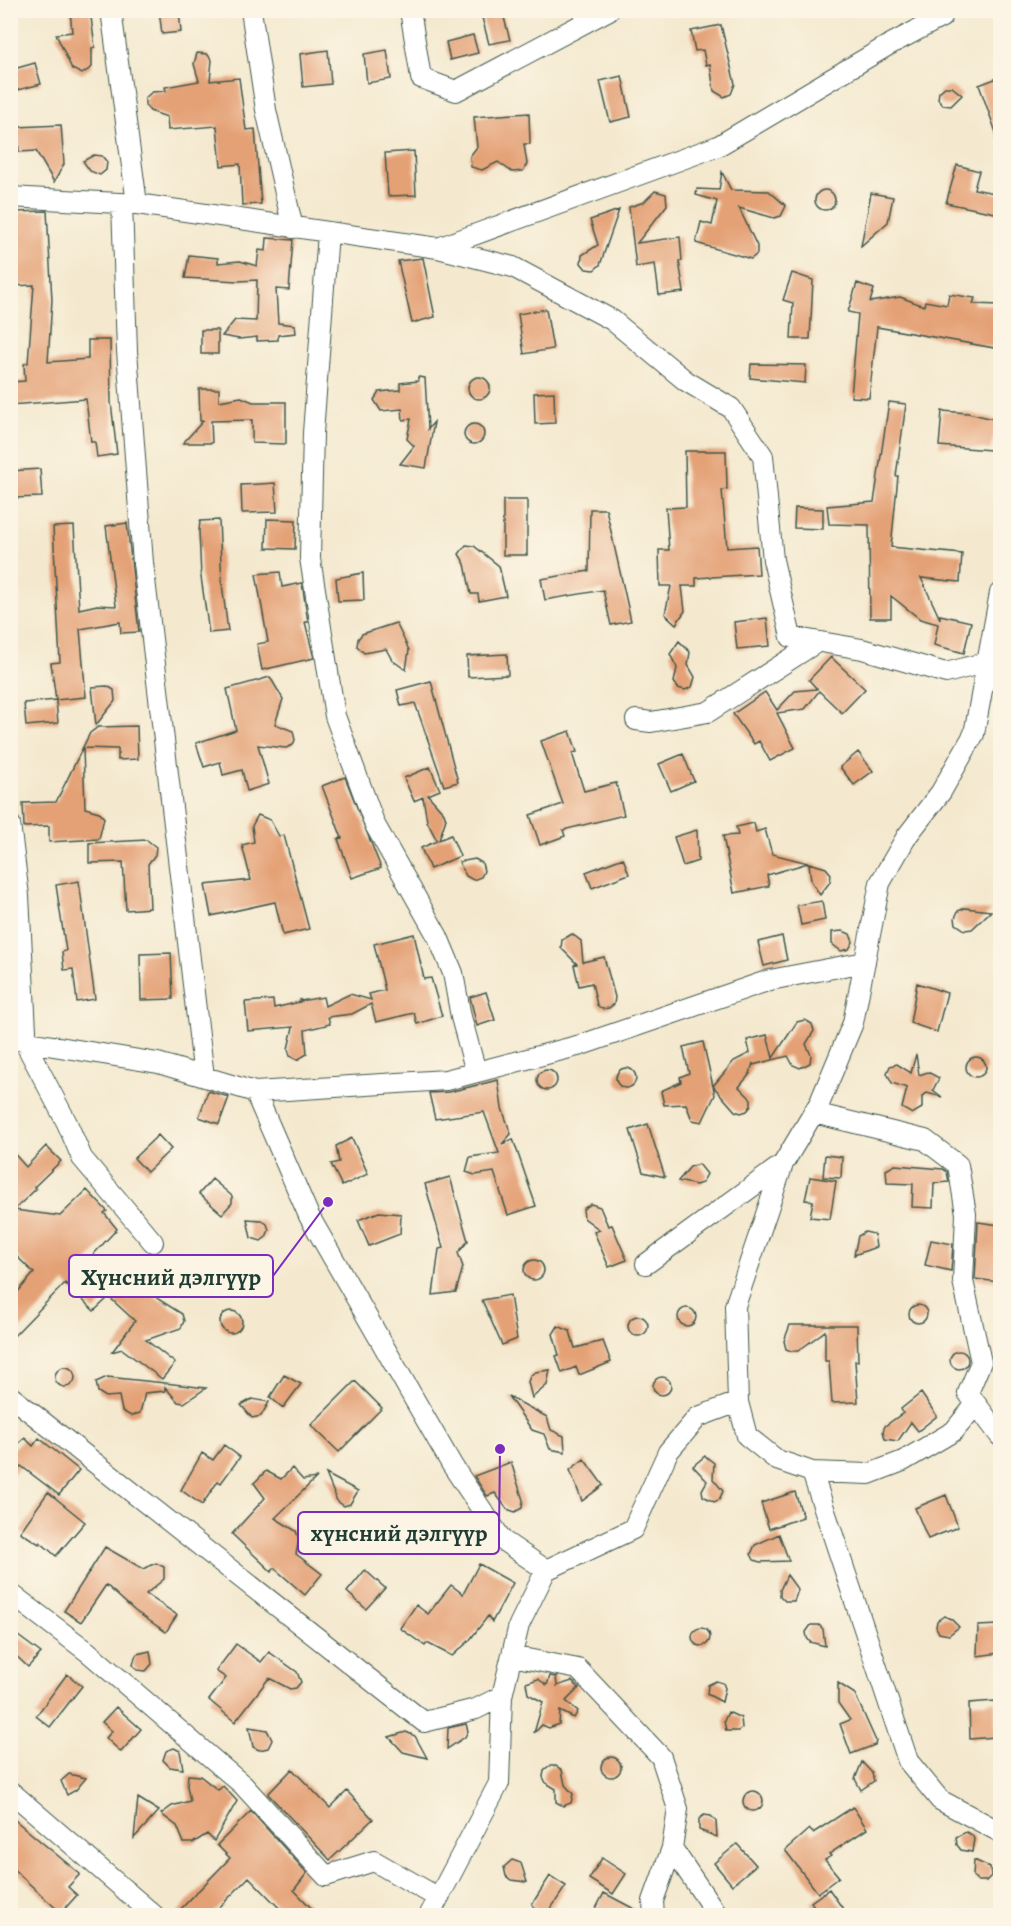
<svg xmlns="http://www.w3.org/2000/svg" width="1011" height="1926" font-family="Alegreya,serif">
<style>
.building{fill:#e4a176}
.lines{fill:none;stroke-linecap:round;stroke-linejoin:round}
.street-casing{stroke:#3f574b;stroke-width:22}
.street{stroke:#fff;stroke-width:20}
.leader{fill:none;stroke:#7b2cbf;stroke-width:2}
.callout-dot{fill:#7b2cbf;stroke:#fcf5e5;stroke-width:2}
.callout{fill:#fcf5e5;stroke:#7b2cbf;stroke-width:2}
.callout-label{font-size:24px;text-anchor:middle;font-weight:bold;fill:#1f3d34}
</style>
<rect width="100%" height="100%" fill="#fcf5e5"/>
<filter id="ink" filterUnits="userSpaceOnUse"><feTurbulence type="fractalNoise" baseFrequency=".0167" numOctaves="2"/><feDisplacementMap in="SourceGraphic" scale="12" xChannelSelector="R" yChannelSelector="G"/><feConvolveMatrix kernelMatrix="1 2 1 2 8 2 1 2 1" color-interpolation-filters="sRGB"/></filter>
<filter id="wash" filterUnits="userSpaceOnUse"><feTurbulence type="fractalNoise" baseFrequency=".008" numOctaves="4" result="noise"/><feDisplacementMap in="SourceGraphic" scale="24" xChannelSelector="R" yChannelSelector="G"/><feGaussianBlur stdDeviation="1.35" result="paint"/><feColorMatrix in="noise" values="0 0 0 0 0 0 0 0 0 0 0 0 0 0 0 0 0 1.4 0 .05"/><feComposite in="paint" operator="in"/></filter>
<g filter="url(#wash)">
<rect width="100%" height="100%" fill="#f4e9cf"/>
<g id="blocks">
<!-- building -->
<path class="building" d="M70 10H90L95 47 92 48V67L82 74 72 69 56 34 72 32Z
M159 10H179L181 32 162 34Z
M480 10H502L510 40 489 44Z
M721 25 735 84 731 94 724 97 714 91 710 64 706 65 703 50 695 51 691 31Z
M473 35 478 53 450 60 446 42Z
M328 50 331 84 303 87 300 54Z
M387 50 391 79 367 83 364 54Z
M197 53 207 54 212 60 210 81 239 78 246 130 255 129 261 204 242 205 240 164 221 166 217 126 168 130 167 117 150 111 145 105V98L152 92 166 91 165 87 199 81 194 64Z
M35 63 41 84 10 92V70Z
M622 76 631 117 610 122 600 81Z
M1000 77V138H998L979 85Z
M945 87H952L962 95 951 106 943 105 938 99 939 92Z
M529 113 530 144H524L527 164 523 171 512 172 498 162 482 170 471 167 470 156 477 147 474 117Z
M61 125 64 164 54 182 36 151 19 152 17 127Z
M414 151 416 195 388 196 385 153Z
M94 155 102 156 107 162 106 170 100 175 90 171 83 161Z
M957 165 979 171 974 189 1000 194V214L946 203Z
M722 172 731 190 769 191 786 206 781 216 774 218 739 208 757 246V254L751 259 696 243 701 222 712 225 717 201 696 195 697 189 719 190Z
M815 200a10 10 0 1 1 20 0a10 10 0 1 1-20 0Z
M655 191 666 194 667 205 637 243 680 237 682 261H679L684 292 659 295 655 264 636 267 629 207 644 202Z
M871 193 893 197 888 222 861 246Z
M619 210 600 265 594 270 586 269 581 263 582 255 598 245 590 220Z
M47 211 52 300 48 362 88 359V340H110L111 402 117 454 97 457 95 442H91L86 399 10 405V382L25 381 24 364 28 363 34 285 10 286V267H16L14 212Z
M267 238 293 240 289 290 276 289 278 323 295 325 296 333 278 335V340L257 341V337L239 339 222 336 235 320 256 321 257 280 238 281 185 278 189 255 218 258V263L240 261 257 266 259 250 266 251Z
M423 258 435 317 412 323 398 261Z
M792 273 813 280 810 339H791L793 303 783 300Z
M857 283 874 289 870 302 900 297 924 306 925 301 947 305 949 294 975 298 973 304 1000 305V349L877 327 869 398 851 397 858 314 848 312Z
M546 309 553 349 524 354 518 314Z
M201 330H218V354H201Z
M751 364 806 365 805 383 750 378Z
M418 377 425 378 428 429 434 422 426 468 400 464 414 446 407 439 411 419 403 420 402 409 381 411 374 400 379 392 400 390V383L418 381Z
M468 388a11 11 0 1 1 22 0a11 11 0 1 1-22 0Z
M199 389H219V401L241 397 253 402H286V444L252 443V420L211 421 212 443H183L203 421H200Z
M554 392 555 423 535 424 534 393Z
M889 402 906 404 896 476H898L891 547 962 554 960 582 921 578 940 619V615L971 622 964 653 934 645 938 624 920 619 891 596V618H870L869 525 829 524 827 506 874 502Z
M942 411 968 413 998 420 991 450 939 446Z
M464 434a10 10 0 1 1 20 0a10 10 0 1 1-20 0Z
M685 451H726L727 489 722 490 727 548 757 546 759 574 696 578V586H682L685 611 676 624 665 614 671 586H660L659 550H669L666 508 686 507Z
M40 469 42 497 10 498V471Z
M275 483 277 512 242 513 241 485Z
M503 500H527V555H503Z
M795 508 823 509V529L794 528Z
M590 509H606L631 621 611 625 603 590 545 600 541 579 589 571Z
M267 519 296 520 295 549 266 548Z
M219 520 222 584 228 631 209 633 201 577 199 531 200 521Z
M127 523 139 632 121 633 120 622 80 629 86 697 56 700 51 663 60 662 53 527 74 526 79 609 97 605 116 606 106 526Z
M466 545 474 546 499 566 506 596 479 601 478 594H471L465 564 459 554Z
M280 572 282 587 302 583 308 622H305L314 658 262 670 257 644 268 642 256 574Z
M363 573 364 600 338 601 336 578Z
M767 618 770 646 737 649 734 622Z
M396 623 409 650 406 670 392 660 386 649 364 653 357 646 358 639 362 634Z
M679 641 690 652 688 665 695 677 692 687 685 690 678 688 674 682 677 668 670 654Z
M507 654 508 675 468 677 467 656Z
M831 657 865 689 842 713 819 691 805 709 777 713 795 748 770 761 759 741 754 744 733 714 765 692 777 710 795 691 817 689 809 680Z
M270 677 283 699 275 724 293 731 295 740 293 745 286 748 258 745 269 784 247 791 242 770 223 775 220 762 204 767 196 743 236 730 227 689Z
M431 681 458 782 444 786 415 703 401 706 397 690Z
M107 686 114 690 115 701 96 725 92 687Z
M56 700 58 723 26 726 24 703Z
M137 726 138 759 118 760V749L83 748 85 808 99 812 104 818 99 839 49 842V826L24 827 23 803 56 802 90 733 98 727Z
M570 731 577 752 572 753 584 791 616 783 624 815 563 830 565 836 540 845 530 815 563 804 541 741Z
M858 752 873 771 854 785 840 767Z
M683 754 694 781 671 791 659 764Z
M430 767 440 790 428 795 444 813 446 819 439 840 451 835 460 856 430 869 421 848 437 841 427 821 423 797 414 801 404 778Z
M345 777 381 868 352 878 338 839 342 838 322 786Z
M258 815 270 820 279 836 284 835 309 929 283 935 275 902 211 916 205 885 251 880 242 845 254 842 252 826Z
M754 823 756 832 765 829 772 854 808 863 767 875 769 886 734 893 723 836 738 835 736 827Z
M697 830 698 861 683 866 674 837Z
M147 840 156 847 155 855 148 864 150 908 126 910 123 862 89 863V843Z
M623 858 629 874 592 888 586 872Z
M475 859 482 863 484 871 481 877 473 880 466 876 459 862Z
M809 863 826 868 831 874 830 882 820 895 811 881Z
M79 881 95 999 77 1002 73 969 64 970 62 952 66 951 56 885Z
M822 901 825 920 801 925 797 905Z
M965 908 991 911 972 929 965 930 956 924 955 918 958 911Z
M843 931 850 934 853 942 849 949 841 951 832 944V932Z
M414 934 424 979 431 978 442 1016 417 1024 414 1013 376 1022 371 1004 352 1014 328 1017 330 1024 305 1030 307 1054 297 1060 290 1056 288 1049 293 1027 248 1031 245 1002 273 1000 274 1008 300 1002V999L301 1001 323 997 325 1006 350 994 371 1000 369 994 385 990 374 944Z
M572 934 581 941 583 962 604 957 615 997 614 1004 609 1008 602 1009 597 1005 592 983 579 986 574 965 577 964 561 948 562 940Z
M782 936 787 960 764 966 758 942Z
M171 953 173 999 141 1000 140 954Z
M917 983 947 993 937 1032 910 1023Z
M486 992 495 1020 477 1026 470 997Z
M805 1020 812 1024 814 1031 806 1044 811 1055 810 1063 800 1068 793 1065 788 1056 753 1065V1063L750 1074 739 1087 751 1099V1106L747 1111 741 1113 735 1111 713 1086 715 1095 702 1122 692 1120 686 1104 664 1105 661 1091 681 1082 680 1077 689 1073 683 1047 703 1042 713 1086 734 1061 750 1053 747 1040 767 1035 773 1058 797 1022Z
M916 1054 919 1075 928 1072 939 1078 933 1090 942 1097 927 1093 922 1096V1108L912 1114 902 1108 907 1088 892 1083 887 1073 890 1066 897 1064 911 1073Z
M966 1067a10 10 0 1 1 20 0a10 10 0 1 1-20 0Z
M616 1078a10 10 0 1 1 20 0a10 10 0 1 1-20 0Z
M537 1080a10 10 0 1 1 20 0a10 10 0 1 1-20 0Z
M498 1080 502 1108 511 1134 502 1144 513 1139 536 1206 508 1215 494 1172 475 1175 466 1172 470 1157 499 1153 484 1112 435 1119 429 1093 449 1092Z
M208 1091 229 1097 219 1124 199 1117Z
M648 1124 665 1177 643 1172 630 1130Z
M158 1135 171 1149 147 1172 134 1158Z
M352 1138 368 1174 342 1186 331 1164 339 1162 336 1146Z
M46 1146 61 1161 34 1187 36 1189 14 1210 60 1216 87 1190 107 1211 104 1213 117 1229 76 1273 114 1278 130 1292 140 1283 158 1299 182 1314 184 1321 181 1328 146 1340 175 1363 162 1379 122 1349 112 1352 135 1321 109 1297 94 1311 65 1283 10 1340V1301L34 1273 10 1250V1149L26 1167Z
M825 1155 842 1157 841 1178 823 1177Z
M699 1164 707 1174 702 1183 696 1185 678 1181 690 1167Z
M895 1165 943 1169 947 1172 949 1182 934 1183 933 1208 912 1207 913 1184 887 1183 886 1170Z
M450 1177 468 1241 458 1253 463 1267 456 1292 433 1295 439 1249 443 1248 425 1184Z
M810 1177 836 1181 830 1219 810 1217 813 1201 805 1200Z
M212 1179 232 1196V1203L222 1214 199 1194Z
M591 1204 600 1207 608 1226 612 1225 627 1260 609 1267 594 1232 600 1230 584 1218 583 1209Z
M379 1212 401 1214 400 1234 369 1246 358 1220Z
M247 1219 261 1220 267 1224 269 1230 266 1237 261 1241 251 1238Z
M978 1222 1000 1225 999 1282 975 1279Z
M865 1232 874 1234 876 1247 854 1255 858 1236Z
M931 1240 953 1244 951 1271 925 1265Z
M524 1270a10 10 0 1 1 20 0a10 10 0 1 1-20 0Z
M510 1295 517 1339 502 1345 482 1300Z
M909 1314a9 9 0 1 1 18 0a9 9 0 1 1-18 0Z
M678 1317a9 9 0 1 1 18 0a9 9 0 1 1-18 0Z
M220 1322a11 11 0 1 1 22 0a11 11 0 1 1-22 0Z
M628 1326a10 10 0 1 1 20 0a10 10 0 1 1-20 0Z
M790 1325H857L858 1361H855L858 1402 832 1403 829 1361H825V1331L798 1351H791L786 1349 784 1341Z
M558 1326 570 1331 575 1348 603 1341 611 1362 579 1375 576 1367 562 1373 556 1356 559 1355 553 1334Z
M950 1360a9 9 0 1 1 18 0a9 9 0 1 1-18 0Z
M55 1377a10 10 0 1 1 20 0a10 10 0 1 1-20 0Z
M550 1370 547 1385 532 1398 528 1382 530 1376 535 1372Z
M284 1375 301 1384 283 1408 270 1397Z
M653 1386a9 9 0 1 1 18 0a9 9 0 1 1-18 0Z
M107 1377 165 1383 206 1388 184 1403 178 1402 165 1387V1391L145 1393 140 1413 131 1416 122 1411 119 1396 106 1397 98 1392 96 1382Z
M355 1381 382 1408 339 1452 311 1425Z
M921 1393 937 1416 918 1431 911 1422 898 1441 885 1439 883 1431 885 1426 903 1413 901 1409Z
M508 1396 547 1417 551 1430 564 1436 565 1452 550 1449 544 1434 532 1430Z
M252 1399 269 1402 261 1416 252 1418 241 1405Z
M25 1438 33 1446 39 1438 79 1470 59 1495 21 1466 10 1477V1451Z
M224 1445 240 1457 221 1483 218 1481 202 1505 181 1490 202 1453 213 1460Z
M705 1456 714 1463 713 1479 723 1491 719 1500 714 1502 703 1496 702 1490 707 1481 693 1466Z
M584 1459 603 1485 582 1501 570 1470Z
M511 1462 523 1500 522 1508 515 1512 507 1509 495 1493 487 1496 474 1476Z
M292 1468 303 1480 316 1478 275 1518 296 1531 299 1539 296 1554 322 1574 305 1595 274 1568 272 1572 232 1534 265 1498 254 1483 266 1471 281 1479Z
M326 1474 358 1491 350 1504 344 1506 337 1501Z
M48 1492 85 1522 56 1556 40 1542 39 1544 20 1532Z
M795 1492 803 1517 769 1529 761 1503Z
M946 1495 958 1527 928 1539 915 1508Z
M779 1534 789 1561 760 1562 754 1560 751 1554 755 1545Z
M105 1547 143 1569 156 1563 164 1567V1579L146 1594 177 1615 166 1632 135 1611 106 1585 81 1622 64 1611Z
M479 1564 513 1583 492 1622 488 1616 469 1641 452 1656 427 1643 425 1646 400 1628 416 1605 428 1614 451 1585 463 1594Z
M365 1570 385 1588 366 1609 347 1592Z
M787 1575 798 1590 794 1601H785L780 1596V1590Z
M944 1616 951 1619 959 1627 949 1635 939 1633 936 1627 937 1621Z
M811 1625H819L823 1629 825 1646 810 1642 807 1638 806 1632Z
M998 1625 1000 1653 977 1656 978 1626Z
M692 1637a9 9 0 1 1 18 0a9 9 0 1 1-18 0Z
M10 1630 41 1653 28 1667 10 1650Z
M236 1644 261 1662 269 1652 297 1672 301 1682 296 1688 290 1689 269 1678 235 1722 209 1700 226 1678 216 1671Z
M150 1651 152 1664 146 1671 137 1670 133 1665 135 1657 137 1654Z
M67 1674 82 1686 50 1727 36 1716Z
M550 1676 556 1677 557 1686 572 1681 579 1688 566 1701 578 1711 574 1718 560 1711 559 1724 549 1728 542 1725 534 1733 543 1702 528 1694 526 1683 538 1679 547 1685Z
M716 1681 723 1683 725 1688 722 1702 707 1694 708 1685Z
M838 1683 855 1694 876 1741 875 1745 851 1754 840 1724 850 1720 838 1703Z
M995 1701 996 1737 970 1739 969 1703Z
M116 1707 141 1729 121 1752 106 1738 112 1731 102 1722Z
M728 1712 741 1718 742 1728 738 1731H726L724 1721Z
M466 1724 468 1731 465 1737 447 1749 448 1728Z
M249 1727 267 1730 272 1740 268 1748 259 1750 253 1747Z
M406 1732 415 1736 427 1758 403 1752 389 1737Z
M174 1748 180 1751 183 1769 170 1767 163 1760 166 1751Z
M601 1767a10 10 0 1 1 20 0a10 10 0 1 1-20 0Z
M862 1762 872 1773 874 1781 861 1790 855 1779Z
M550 1766H556L562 1770 565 1785 573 1794 571 1803 563 1806 556 1802V1789L546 1783 543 1777 544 1771Z
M292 1769 330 1808 347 1791 373 1819 330 1860 268 1794Z
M69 1774 86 1778 76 1790 67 1795 61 1781Z
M188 1775 200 1776 218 1790 223 1786 237 1801 214 1841 207 1834 193 1843H184L177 1826 161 1814 172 1806 190 1801 187 1786Z
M743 1801a10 10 0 1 1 20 0a10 10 0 1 1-20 0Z
M138 1798 159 1811 134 1838Z
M853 1807 867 1829 829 1854 831 1856 825 1860 839 1877 818 1893 785 1850 809 1829 813 1833Z
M251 1811 307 1873 294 1890 319 1916H287L249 1877 211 1916H174L230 1858 217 1845Z
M10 1816 80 1874 68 1887 77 1895 61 1913 10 1866Z
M711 1816 716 1821 717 1837 699 1830V1819L704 1815Z
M966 1832 972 1835 974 1839 972 1852 961 1850 957 1845 956 1837Z
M737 1844 756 1865 732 1885 714 1863Z
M602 1858 626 1874 613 1894 589 1879Z
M512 1860 521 1863 527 1882 511 1880 506 1876 504 1867Z
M974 1860 990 1867 991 1876 986 1881H978L973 1876Z
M550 1876 566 1886 546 1916H542L532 1904Z
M829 1889 848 1916H821L811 1902Z
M604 1893 642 1913V1916H592Z"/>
</g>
</g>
<g filter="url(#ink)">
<use href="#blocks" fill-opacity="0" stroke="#3f574b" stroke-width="1.5"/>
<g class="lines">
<!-- street casing -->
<g class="street-casing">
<path id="street" d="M111 10 137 204
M251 10 266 110 293 228
M410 10 421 78 456 91 609 10
M10 197 137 204 438 248 513 267 612 320 686 381 731 408 763 456 773 560 791 637 862 649 946 673 987 662
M122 203 127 351 143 563 204 1077
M328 233 313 433 310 558 335 716 375 825 438 937 453 973 461 1017 476 1072
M438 248 718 146 887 46 942 17
M636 720 651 722 708 712 817 642
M10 824 19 896 26 1031 24 1041 67 1123 82 1158 153 1242
M10 1039 158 1063 255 1092 446 1080 581 1045 770 980 865 962
M255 1092 309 1216 452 1465 502 1540 546 1570
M814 1113 925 1140 958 1165 966 1214 963 1281 981 1362 968 1393 1000 1436
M646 1264 783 1164
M10 1396 424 1722 476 1709 502 1696
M738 1402 747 1436 777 1460 812 1472 869 1474 903 1461 954 1431 976 1404
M812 1472 908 1761 940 1800 1000 1832
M10 1593 88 1652 243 1785 326 1876 374 1861 437 1897
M512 1656 578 1669 661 1757 678 1809 672 1848 718 1916
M10 1791 155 1916
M429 1916 499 1783 502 1696 519 1625 546 1570 633 1529 668 1452 698 1417 738 1402 735 1306 783 1164 820 1102 853 1023 880 883 907 836 941 792 974 734 1000 593
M654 1916 653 1901 672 1848"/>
</g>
<!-- street -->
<use href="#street" class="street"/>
</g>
</g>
<!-- callouts -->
<path class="leader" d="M328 1202L273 1276M500 1449L499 1533"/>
<g class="callout-dot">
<circle cx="328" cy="1202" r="6"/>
<circle cx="500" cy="1449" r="6"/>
</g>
<g class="callout">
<rect x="69" y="1255" width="204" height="42" rx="6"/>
<rect x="298" y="1512" width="201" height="42" rx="6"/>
</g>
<g class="callout-label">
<text x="171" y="1285">Хүнсний дэлгүүр</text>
<text x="399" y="1541">хүнсний дэлгүүр</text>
</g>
<!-- margin -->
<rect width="1011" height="1926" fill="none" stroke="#fcf5e5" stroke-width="36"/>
</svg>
